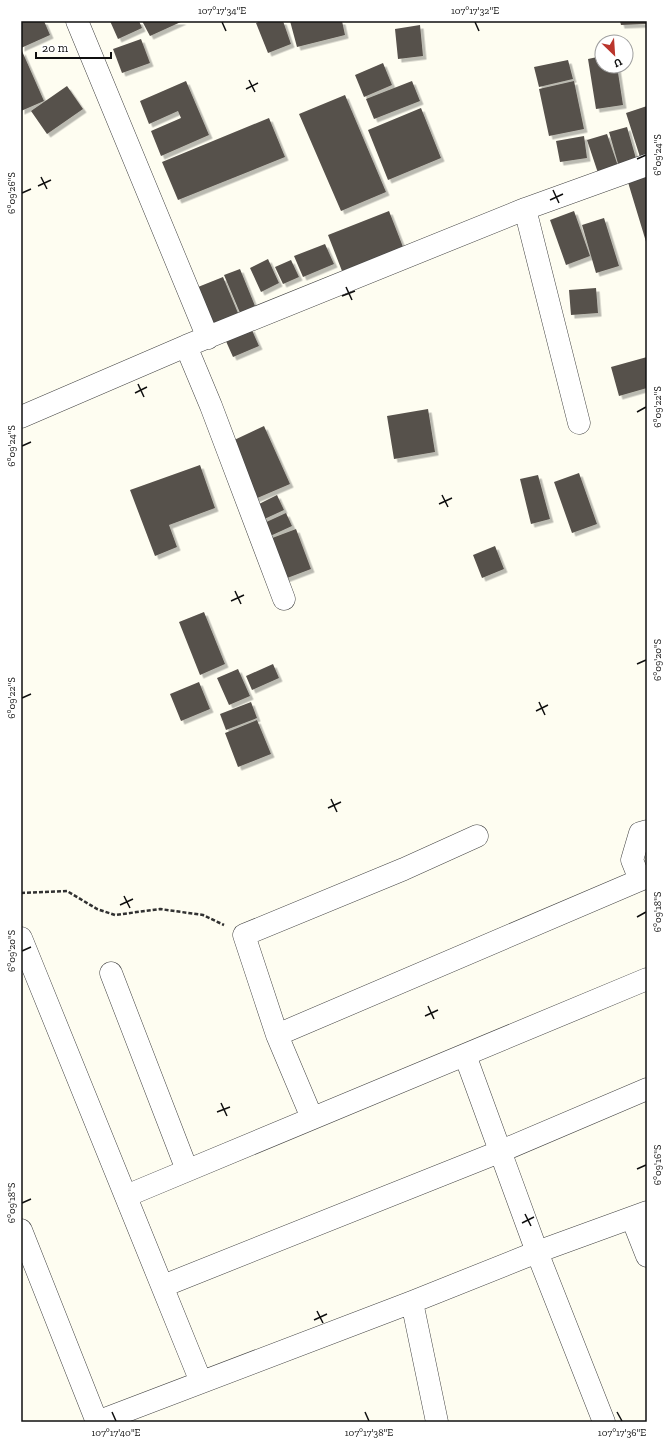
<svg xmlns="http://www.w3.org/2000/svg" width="668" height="1443" font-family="'Zilla Slab',serif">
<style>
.building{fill:#57514b;filter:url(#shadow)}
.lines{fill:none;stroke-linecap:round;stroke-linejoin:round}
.minor-casing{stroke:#424242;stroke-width:23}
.path{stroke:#313131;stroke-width:2.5;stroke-dasharray:4 2;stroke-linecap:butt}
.minor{stroke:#fff;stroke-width:22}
.ticks{fill:none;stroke:#0f0f0f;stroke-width:1.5}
.neatline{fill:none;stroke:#0f0f0f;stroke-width:1.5}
.ticks-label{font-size:10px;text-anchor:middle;fill:#0f0f0f}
</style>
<defs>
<filter id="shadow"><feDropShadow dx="3.5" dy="3.5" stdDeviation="0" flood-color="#0004"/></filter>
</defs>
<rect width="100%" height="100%" fill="#fefdf1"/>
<!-- building -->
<path class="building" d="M21 21H44L50 35 21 48Z
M110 21H139L142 28 118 39Z
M142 21H183L150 36Z
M261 21H283L291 44 268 53 256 23Z
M290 21H342L345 35 297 47Z
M620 21H647V24L621 25Z
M420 25 423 56 398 59 395 29Z
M141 39 150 63 122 73 113 49Z
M22 51 44 101 21 111V52Z
M602 56V66H617L623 105 596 109 588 59Z
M568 60 573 79 539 87 534 67Z
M383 63 392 85 364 97 355 75Z
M186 81 209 135 161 156 151 131 181 118 178 111 149 124 140 101Z
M412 81 420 101 374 119 366 99Z
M574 81 584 129 549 136 539 89Z
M67 86 83 109 47 134 31 111Z
M345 95 386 192 341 211 299 114Z
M647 106V155L640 157 626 113Z
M421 108 441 158 388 180 368 130Z
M269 118 285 157 178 200 162 162Z
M627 127 637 162 619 167 609 132Z
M607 134 618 166 598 173 587 140Z
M584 136 587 158 560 162 556 141Z
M647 174V245L627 179Z
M389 211 403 247 342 271 328 235Z
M574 211 590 256 566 265 550 220Z
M604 218 619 266 596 273 582 225Z
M325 244 334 264 303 277 294 256Z
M268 259 279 283 261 292 250 268Z
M291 260 299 277 283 284 275 267Z
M240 269 255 306 240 313 224 275Z
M223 277 238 313 213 324 198 287Z
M596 288 598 313 571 315 569 290Z
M251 328 259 346 233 357 225 339Z
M647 357V388L619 396 611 367Z
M428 409 435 452 394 459 387 416Z
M264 426 290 484 255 499 230 442Z
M200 465 215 508 169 525 177 547 155 556 130 490Z
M579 473 597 524 572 533 554 482Z
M538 475 550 519 531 524 520 479Z
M277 495 284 510 260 521 253 507Z
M286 513 292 526 268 537 262 524Z
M296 529 311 569 282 580 267 540Z
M495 546 504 569 482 578 473 555Z
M204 612 225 664 200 675 179 622Z
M273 664 279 678 252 690 246 676Z
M238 669 250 696 229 705 217 678Z
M199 682 210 709 181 721 170 694Z
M251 702 257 718 226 730 220 714Z
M257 720 271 754 238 767 225 733Z"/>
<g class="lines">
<!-- minor casing -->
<g class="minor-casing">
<path id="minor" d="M77 21 208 338
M525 209 579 423
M186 346 211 406 284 599
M21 417 186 346 525 209 647 165
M640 880 632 860 640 833 647 831
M21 938 201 1382
M111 973 187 1170
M277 1035 647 877
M465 1055 537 1252 604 1422
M312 1118 277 1035 244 935 404 869 477 836
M126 1196 647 979
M632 1218 647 1256
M21 1230 97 1422
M163 1286 499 1152 647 1089
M412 1302 437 1422
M97 1422 412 1302 537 1252 647 1212"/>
</g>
<!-- path -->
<path class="path" d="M21 893 67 891 97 909 115 915 160 909 203 915 224 925"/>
<!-- minor -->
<use href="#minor" class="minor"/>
</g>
<!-- ticks -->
<path class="ticks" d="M222 22 226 31M475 22 479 31M249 80 255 92M246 89 258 83M637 159 646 155M41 177 47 189M38 186 51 180M553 190 559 203M22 193 31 189M550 200 563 194M346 287 352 300M342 296 355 291M138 384 144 397M135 393 147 387M637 412 646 407M22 446 31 442M442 495 448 507M439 504 452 498M235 591 241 604M231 601 244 595M637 664 646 660M22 698 31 694M539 702 545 715M536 711 548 705M331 799 337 812M328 808 341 802M124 896 130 908M120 905 133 899M637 917 646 912M22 951 31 947M428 1006 434 1019M425 1016 438 1010M221 1103 227 1116M217 1112 230 1107M637 1169 646 1165M22 1203 31 1199M525 1214 531 1226M522 1223 534 1217M317 1311 323 1323M314 1320 327 1314M112 1412 116 1421M365 1412 369 1421M617 1412 622 1421"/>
<!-- border -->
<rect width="668" height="1443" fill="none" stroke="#ffffff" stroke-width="44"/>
<!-- north arrow -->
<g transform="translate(614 54) rotate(155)"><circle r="19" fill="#ffffff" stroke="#9f9f9f"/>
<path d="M0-3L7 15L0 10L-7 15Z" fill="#ba352c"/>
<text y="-6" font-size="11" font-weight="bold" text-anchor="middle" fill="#0f0f0f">U</text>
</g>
<!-- scale -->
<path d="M36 52v6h75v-6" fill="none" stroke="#0f0f0f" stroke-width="2"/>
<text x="42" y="52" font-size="12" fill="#0f0f0f" stroke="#ffffff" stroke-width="3" paint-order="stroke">20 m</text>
<rect x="22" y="22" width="624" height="1399" class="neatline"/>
<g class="ticks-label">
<text x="222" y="14">107°17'34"E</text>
<text x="475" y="14">107°17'32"E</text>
<text transform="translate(657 155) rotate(-90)" y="4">6°09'24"S</text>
<text transform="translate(11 193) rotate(-90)" y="4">6°09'26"S</text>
<text transform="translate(657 407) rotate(-90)" y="4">6°09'22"S</text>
<text transform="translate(11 446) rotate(-90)" y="4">6°09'24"S</text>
<text transform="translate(657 660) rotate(-90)" y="4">6°09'20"S</text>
<text transform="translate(11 698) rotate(-90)" y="4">6°09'22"S</text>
<text transform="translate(657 912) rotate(-90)" y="4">6°09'18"S</text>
<text transform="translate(11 951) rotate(-90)" y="4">6°09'20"S</text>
<text transform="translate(657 1165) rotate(-90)" y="4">6°09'16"S</text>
<text transform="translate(11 1203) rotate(-90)" y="4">6°09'18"S</text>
<text x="116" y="1436">107°17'40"E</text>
<text x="369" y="1436">107°17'38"E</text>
<text x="622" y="1436">107°17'36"E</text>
</g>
</svg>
